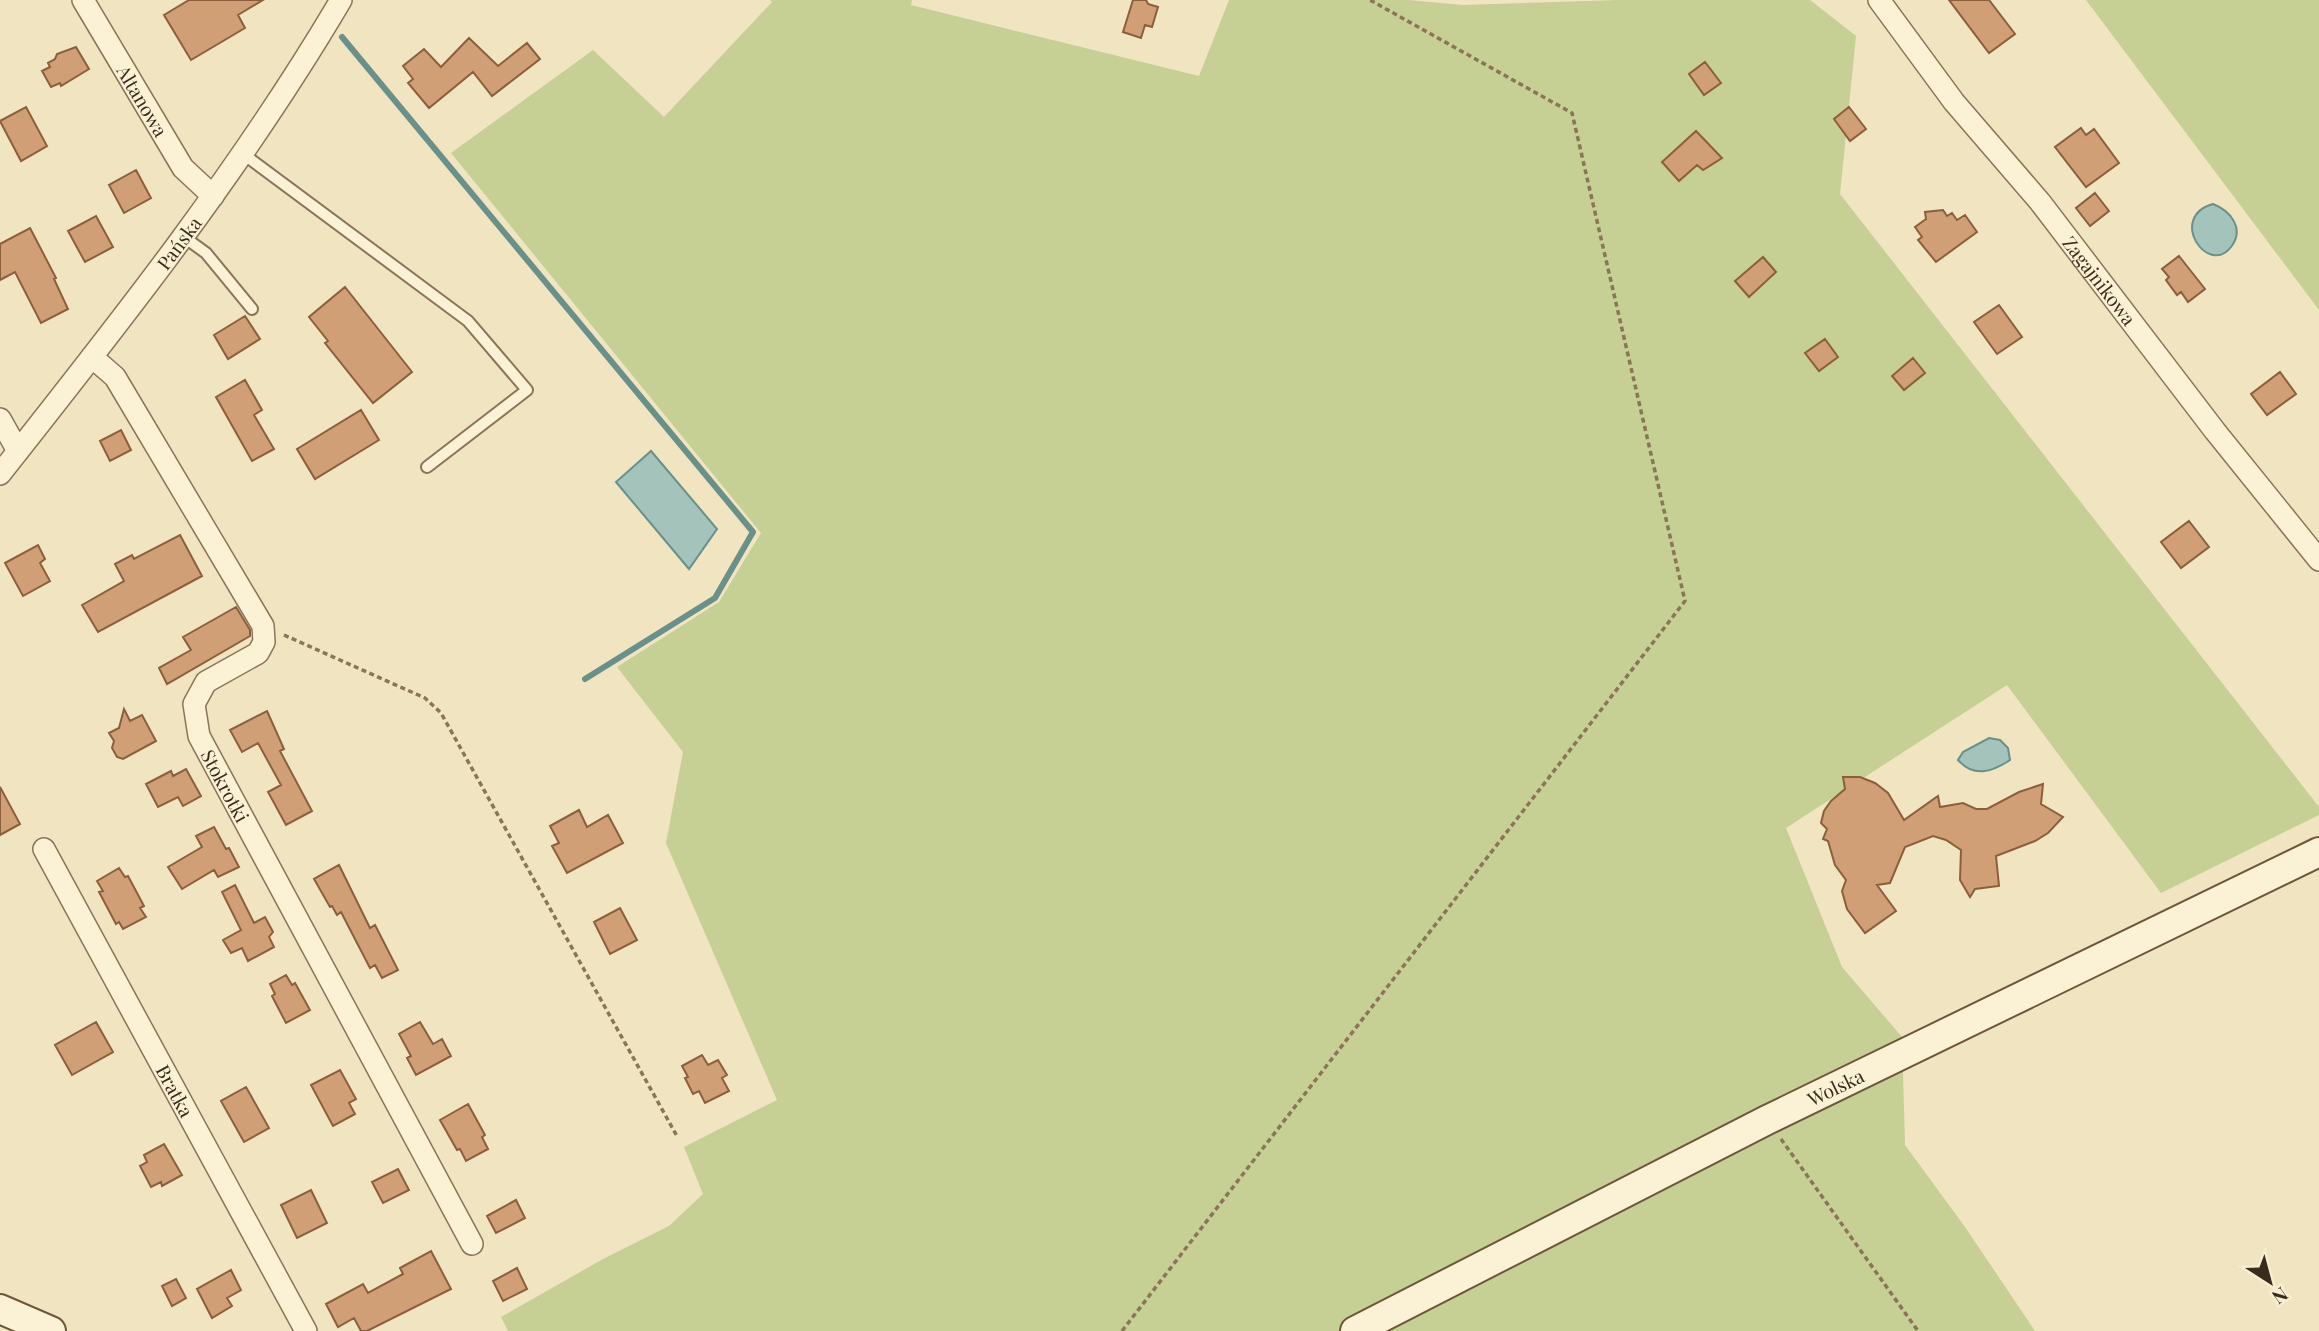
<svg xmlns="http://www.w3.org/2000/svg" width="2319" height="1331" font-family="'Playfair Display',serif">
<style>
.green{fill:#c6cf94}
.water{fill:#a4c3bb;stroke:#6a9189;stroke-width:2}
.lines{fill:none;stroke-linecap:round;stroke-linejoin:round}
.stream{stroke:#6a9189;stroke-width:6}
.building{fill:#d19f75;stroke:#8c5f3c;stroke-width:2}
.lane-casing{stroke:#8b7558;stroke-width:14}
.street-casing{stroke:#8b7558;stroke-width:24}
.secondary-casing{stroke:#6d563b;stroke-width:32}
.path{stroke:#8b7558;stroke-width:3.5;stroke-dasharray:5 3.5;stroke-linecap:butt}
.lane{stroke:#fbf1d5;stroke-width:10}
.street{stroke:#fbf1d5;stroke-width:21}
.secondary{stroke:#fbf1d5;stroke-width:28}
.labels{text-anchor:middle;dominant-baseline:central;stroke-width:7;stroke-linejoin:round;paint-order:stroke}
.street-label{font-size:19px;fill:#3a2c1d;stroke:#f7eed1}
</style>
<rect width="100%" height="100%" fill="#f0e4c1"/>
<!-- green -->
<path class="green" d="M770 0H912L911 5 1199 76 1229 0H1408L1463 5 1619 0H1810L1856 36 1840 194 2319 807V815L2161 893 2007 685 1786 828 1842 967 1902 1037 1905 1145 1965 1227 2035 1331H508L501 1317 603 1259 669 1226 703 1194 684 1147 777 1100 666 843 683 752 617 667 719 602 761 533 451 153 593 50 664 117 772 2Z
M2086 0H2319V310Z"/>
<!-- water -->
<path class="water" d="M2213 204C2231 211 2245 229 2231 247 2208 277 2167 217 2213 204Z
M651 451 717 529 689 569 616 482Z
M1989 738 2000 740 2008 748 2010 760C1992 772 1974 778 1958 760L1963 752Z"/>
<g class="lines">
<!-- stream -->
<path class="stream" d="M342 37 753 532 715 598 585 679"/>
</g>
<!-- building -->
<path class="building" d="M189 0H263L238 15 245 28 191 60 164 15Z
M1133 0H1146L1148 4 1158 7 1152 27 1145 25 1141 38 1123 32Z
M1949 0H1989L2015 34 1989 53Z
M469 38 498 66 527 43 540 59 492 96 473 72 429 108 408 83 413 79 403 66 424 49 441 67Z
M76 47 89 69 61 86 60 83 51 87 42 71 50 67 48 63 55 59 57 54Z
M1705 62 1721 83 1704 95 1689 74Z
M26 107 47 146 21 161 0 121Z
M1849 107 1866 129 1850 141 1834 119Z
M2081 128 2086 135 2094 129 2119 163 2086 187 2055 147Z
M1696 131 1722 158 1703 170 1697 165 1679 181 1662 162Z
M136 170 151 198 124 213 109 185Z
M2095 193 2109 211 2090 226 2076 208Z
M1943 210 1947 216 1952 213 1957 220 1965 215 1977 232 1936 262 1918 240 1922 237 1915 227 1926 219 1925 212Z
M96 216 113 247 85 262 68 231Z
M30 228 56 278 54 279 68 309 41 323 15 272 0 280V244Z
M2179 256 2205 289 2188 302 2181 292 2177 295 2166 280 2169 277 2162 269Z
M1763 257 1776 272 1749 297 1735 281Z
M345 287 412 372 373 403 325 343 328 341 309 317Z
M1999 305 2022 337 1997 354 1974 322Z
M245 316 260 339 228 359 214 335Z
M1825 339 1838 357 1819 371 1805 353Z
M1913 358 1925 373 1904 390 1892 376Z
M2280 372 2296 394 2267 415 2251 394Z
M245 380 262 410 254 415 274 449 252 461 216 397Z
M361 410 379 440 315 479 297 449Z
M121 430 131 450 110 461 100 441Z
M2189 521 2209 547 2181 568 2161 542Z
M180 535 202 576 98 632 82 605 124 581 115 564 132 555 134 559Z
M38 545 45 559 40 563 50 581 23 596 5 563Z
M236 607 250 630V636L167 684 159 668 191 650 183 637Z
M124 709 130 721 142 715 156 741 123 759 117 757 112 748 114 741 109 733 119 728Z
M267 711 284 749 280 751 312 811 286 825 268 792 281 785 258 743 242 752 230 730Z
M186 769 201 796 183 806 178 797 158 807 146 784 171 771 173 776Z
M1843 777H1860L1875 783 1888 793 1904 820 1938 796 1940 807 1963 803 1976 809H1987L2019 792 2043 784 2041 804 2063 817 2048 833 2035 841 1996 856 1999 886 1975 889 1970 897 1960 880 1961 850 1946 840 1933 836 1905 847 1890 883 1877 885 1896 911 1865 933 1847 909 1842 891 1846 880 1835 865 1828 841 1823 839 1827 829 1821 823 1824 811 1831 801 1845 789Z
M0 787 20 824 0 835Z
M579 810 587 827 608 815 623 843 567 873 552 846 559 843 550 826Z
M214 827 226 849 229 848 239 867 218 877 214 870 182 889 168 867 202 847 196 836Z
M339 865 370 928 375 925 398 970 382 978 375 965 370 968 341 912 337 915 332 906 330 907 314 879Z
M119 868 125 877 128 876 144 906 140 908 146 917 123 929 119 922 116 924 99 892 103 891 97 881Z
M235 885 254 923 265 917 273 932 269 937 274 947 248 961 242 948 231 953 223 940 241 930 222 892Z
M620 908 637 940 610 954 594 922Z
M286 975 292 985 295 983 310 1010 286 1023 272 996 275 994 270 984Z
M96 1022 113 1052 72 1075 55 1045Z
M420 1022 433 1044 442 1039 451 1056 416 1075 407 1058 411 1056 399 1034Z
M702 1055 708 1065 718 1060 727 1075 722 1078 729 1091 705 1103 699 1091 693 1094 685 1078 688 1077 682 1066Z
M340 1070 356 1099 349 1103 355 1114 333 1126 311 1085Z
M246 1087 269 1128 244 1142 221 1101Z
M468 1104 485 1135 482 1137 488 1149 466 1161 460 1149 457 1150 440 1120Z
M164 1144 182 1175 162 1186 161 1182 151 1187 140 1166 147 1162 144 1155Z
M398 1169 409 1190 383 1203 372 1182Z
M311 1190 327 1223 297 1238 281 1205Z
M516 1200 525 1218 496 1233 487 1216Z
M431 1251 451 1289 367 1331H361L354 1318 338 1327 326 1304 363 1284 368 1293 403 1274 400 1268Z
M517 1268 527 1289 503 1301 493 1281Z
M231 1270 241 1290 227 1298 232 1306 212 1318 197 1289Z
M176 1279 186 1298 172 1306 162 1286Z"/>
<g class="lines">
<!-- lane casing -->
<g class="lane-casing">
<path id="lane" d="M242 153 468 321 527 390 427 467
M184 237 206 253 252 309"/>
</g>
<!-- street casing -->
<g class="street-casing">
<g id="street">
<path id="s1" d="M83 0 183 168 213 196"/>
<path id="s2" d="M1879 0 1954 102 2040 202 2215 431 2319 560"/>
<path id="s3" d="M92 357 115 377 263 626 264 642 258 653 206 682 194 704 199 736 472 1244"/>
<path d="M0 419 18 451"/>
<path id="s4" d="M0 474C121 321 242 168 341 0"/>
<path id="s5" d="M44 849 306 1331"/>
</g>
</g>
<!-- secondary casing -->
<g class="secondary-casing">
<g id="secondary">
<path d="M0 1309 51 1331"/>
<path id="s6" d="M1355 1331 1767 1120 2319 852"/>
</g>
</g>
<!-- path -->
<path class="path" d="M284 635 425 698 441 713 678 1138
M1781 1139 1918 1331
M1122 1331 1685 601 1572 113 1370 0"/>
<!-- lane -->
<use href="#lane" class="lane"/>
<!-- street -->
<use href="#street" class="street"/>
<!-- secondary -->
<use href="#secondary" class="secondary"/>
</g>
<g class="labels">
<!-- street labels -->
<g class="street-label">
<text stroke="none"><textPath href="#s1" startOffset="117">Altanowa</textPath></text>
<text stroke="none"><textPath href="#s4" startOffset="292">Pańska</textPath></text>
<text stroke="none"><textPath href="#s2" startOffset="357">Zagajnikowa</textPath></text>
<text stroke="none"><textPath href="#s3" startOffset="522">Stokrotki</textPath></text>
<text stroke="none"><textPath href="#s6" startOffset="539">Wolska</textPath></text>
<text stroke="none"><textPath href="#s5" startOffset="275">Bratka</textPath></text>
</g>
</g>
<!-- north arrow -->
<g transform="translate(2270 1282) rotate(144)" stroke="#f7eed1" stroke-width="5" paint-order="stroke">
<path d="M0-5L12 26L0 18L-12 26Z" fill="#3a2c1d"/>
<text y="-10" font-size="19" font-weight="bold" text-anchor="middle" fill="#3a2c1d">N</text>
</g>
</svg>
